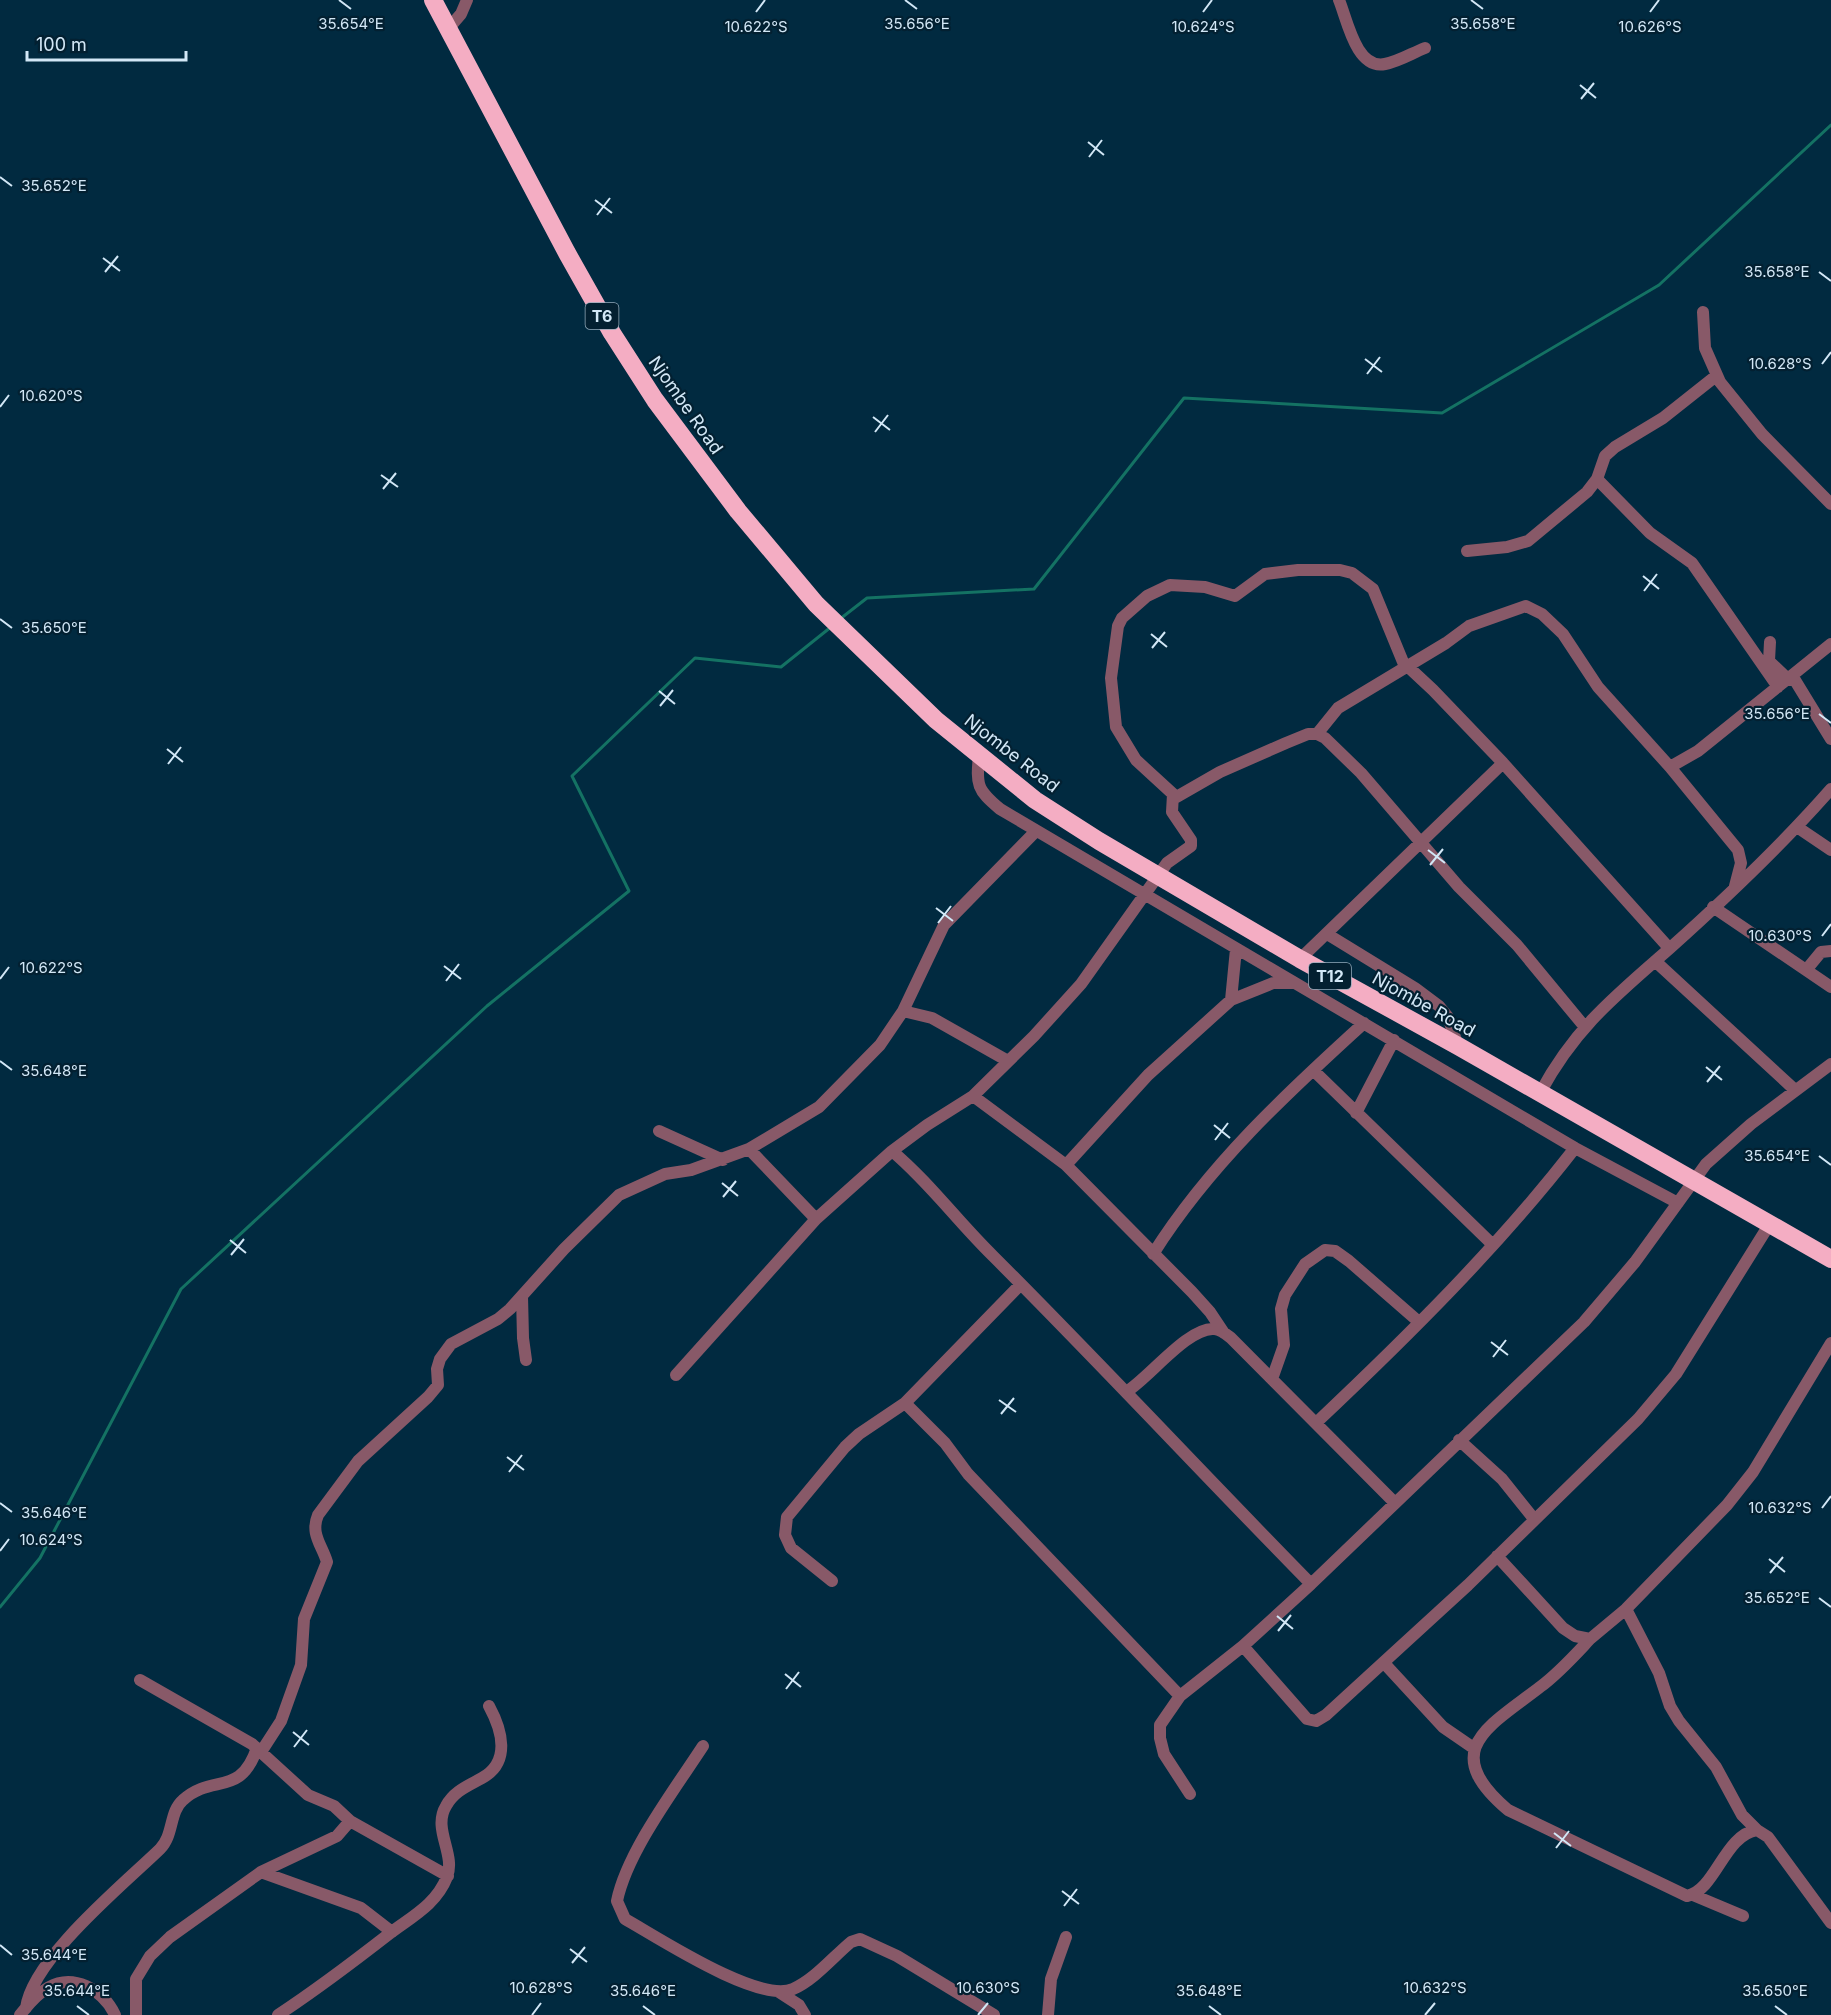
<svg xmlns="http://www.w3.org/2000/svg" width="1831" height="2015" font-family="Inter,sans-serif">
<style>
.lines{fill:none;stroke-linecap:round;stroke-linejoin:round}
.stream{stroke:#147263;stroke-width:3}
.street{stroke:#885968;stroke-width:12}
.highway{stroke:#f4adc3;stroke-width:18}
.ticks{fill:none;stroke:#d2e7f6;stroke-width:2}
.labels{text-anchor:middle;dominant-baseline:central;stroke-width:4.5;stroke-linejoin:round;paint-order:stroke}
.shield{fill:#032031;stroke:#94abbb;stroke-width:1.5}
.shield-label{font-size:16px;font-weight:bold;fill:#d2e7f6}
.street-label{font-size:18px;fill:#d2e7f6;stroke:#032031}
.ticks-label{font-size:15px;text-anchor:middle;fill:#d2e7f6;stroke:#032031;stroke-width:4.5;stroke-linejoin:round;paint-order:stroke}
</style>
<rect width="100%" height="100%" fill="#012a40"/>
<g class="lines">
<!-- stream -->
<path class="stream" d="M840 619 867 598 1034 589 1184 398 1442 413 1659 285 1831 125
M0 1607 40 1558 181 1289 487 1006 629 891 572 776 695 658 781 667 831 627"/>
<!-- street -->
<path class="street" d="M1339 0C1347 19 1356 70 1385 64 1400 61 1412 53 1425 48
M448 29 461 14 467 0
M1703 312 1705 348 1720 382 1762 434 1831 504
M1597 479 1650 533 1692 563 1778 687
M1467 551 1507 547 1528 541 1587 492 1597 479 1605 456 1615 447 1663 418 1716 376
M1770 642 1769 661 1789 680
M1793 677 1831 739
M1317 734 1338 708 1446 643 1469 626 1526 606 1542 614 1563 634 1598 687 1670 767 1738 850 1741 863 1735 886
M979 755C976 785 977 790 1000 809L1575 1148 1678 1203
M1670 767 1698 751 1831 644
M1173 799 1220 772 1286 743 1308 734H1317L1325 738 1361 773 1459 887 1517 945 1584 1026
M1797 827 1831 850
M1713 907 1831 987
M1327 934 1415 988 1439 1006 1448 1017 1458 1046
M1300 959 1503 763
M1655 961 1795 1090
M1807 969 1821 952 1831 951
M1231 1000 1236 949
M903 1011 932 1018 1008 1061
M1314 1071 1493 1245
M1540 1093C1575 1028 1614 997 1669 949 1726 898 1781 846 1831 789
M973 1096 1066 1165 1192 1292 1210 1312 1224 1333
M1356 1113 1394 1040
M659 1131 723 1160
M749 1149 816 1219
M892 1151C930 1183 958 1222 993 1256 1101 1364 1204 1475 1311 1584
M1066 1165 1148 1075 1231 1000 1273 983H1292
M1153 1254C1209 1165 1287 1093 1364 1023
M1021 1284 905 1403 945 1443 968 1474 1180 1696
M522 1296 523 1338 526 1360
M676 1375 816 1219 892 1151 927 1125 973 1096 1034 1036 1081 984 1167 863 1191 846V840L1172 812 1173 794 1136 760 1116 727 1111 678 1118 626 1122 618 1147 596 1170 585 1205 587 1235 596 1265 574 1298 570H1340L1352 573 1373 589 1403 662 1433 690 1503 763 1669 948
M1272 1379 1284 1345 1281 1309 1285 1295 1305 1264 1325 1250 1335 1251 1349 1261 1419 1322
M1126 1392C1149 1378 1188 1327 1214 1329 1220 1329 1226 1334 1231 1338L1395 1503
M1317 1422C1408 1336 1498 1247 1575 1148
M1459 1440 1502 1479 1534 1519
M1497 1556 1563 1628 1575 1636 1590 1639 1626 1609 1727 1505 1753 1472 1831 1343
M832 1581 791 1548 785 1535 787 1517 845 1447 859 1434 905 1403
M1626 1609 1659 1673 1670 1706 1679 1721 1716 1767 1742 1815 1757 1830
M1590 1639C1574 1656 1559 1673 1540 1687 1490 1726 1437 1750 1508 1810L1687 1896C1716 1890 1724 1835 1757 1830L1768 1837 1831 1923
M1243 1646 1307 1719 1316 1721 1326 1715 1468 1585 1638 1419 1676 1374 1769 1225
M1384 1663 1443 1727 1475 1749
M140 1680 252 1744 308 1795 334 1806 350 1821 448 1876
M703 1746C675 1789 627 1852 617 1901L625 1919C657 1937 759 2004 793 1989 814 1980 833 1957 851 1942L860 1939 897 1956 994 2015
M261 1752 281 1721 301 1665 304 1619 327 1562C322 1545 310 1534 318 1515L358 1461 428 1397 438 1385 437 1369 440 1359 451 1344 498 1319 510 1309 564 1249 619 1195 665 1174 691 1170 749 1149 819 1107 880 1045 903 1011 944 925 1036 831
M1190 1794 1164 1754 1160 1738V1725L1180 1696 1243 1646 1311 1584 1584 1322 1635 1262 1706 1164 1751 1124 1831 1064
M261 1872 361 1908 392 1932
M1693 1895 1743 1916
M779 1992 799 2005 805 2015
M26 2008C32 1959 124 1884 160 1849 174 1835 169 1812 183 1800 213 1773 240 1798 257 1748
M20 2015C37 1993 57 1973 86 1986 99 1992 109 2002 115 2015
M136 2015V1979L150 1956 170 1937 261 1872 337 1836 350 1821
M278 2015C316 1990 353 1962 389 1934 411 1917 436 1905 447 1877 456 1854 432 1829 446 1806 454 1791 468 1786 482 1778 511 1762 502 1730 489 1706
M1048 2015 1051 1979 1066 1937"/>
<!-- highway -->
<path class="highway" d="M433 0 567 253 612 333 655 400 738 511 816 604 936 720 1035 800 1099 841 1300 959 1458 1046 1831 1259"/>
</g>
<!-- ticks -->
<path class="ticks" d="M339 0 351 9M905 0 917 9M1471 0 1483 9M756 12 765 0M1203 12 1212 0M1650 12 1659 0M1580 85 1596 98M1581 99 1594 83M1088 142 1104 155M1089 157 1102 140M0 177 12 186M595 200 612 213M597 215 610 198M103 258 120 271M105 272 118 256M1819 272 1831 281M1365 359 1382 372M1822 364 1831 352M1367 374 1380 357M0 407 9 395M873 417 890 430M875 432 888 415M381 475 398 487M383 489 396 473M1643 576 1659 589M1644 591 1657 574M0 619 12 628M1151 634 1167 647M1152 648 1165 632M659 691 675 704M660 706 673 690M1819 714 1831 723M167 749 183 762M168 764 181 747M1428 850 1445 863M1430 865 1443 849M936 908 953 921M938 923 951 906M1822 936 1831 924M444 966 461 979M0 979 9 967M446 981 459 964M0 1061 12 1070M1706 1067 1722 1080M1707 1082 1720 1066M1214 1125 1230 1138M1215 1140 1228 1123M1819 1156 1831 1165M722 1183 738 1196M723 1197 736 1181M230 1240 246 1253M231 1255 244 1239M1491 1342 1508 1355M1493 1357 1506 1340M999 1400 1016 1412M1001 1414 1014 1398M507 1457 524 1470M509 1472 522 1455M0 1503 12 1512M1822 1508 1831 1496M0 1551 9 1539M1769 1559 1785 1572M1770 1573 1783 1557M1819 1598 1831 1607M1277 1616 1293 1629M1278 1631 1291 1615M785 1674 801 1687M786 1689 799 1672M293 1732 309 1745M294 1747 307 1730M1554 1833 1571 1846M1556 1848 1569 1831M1062 1891 1079 1904M1064 1906 1077 1889M0 1945 12 1955M570 1949 587 1962M572 1963 585 1947M77 2006 89 2015M643 2006 655 2015M1209 2006 1221 2015M1775 2006 1787 2015M532 2015 541 2003M978 2015 988 2003M1425 2015 1435 2003"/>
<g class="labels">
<!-- shield labels -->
<g class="shield">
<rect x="585.5" y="303" width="33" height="26" rx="4.5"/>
<rect x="1309" y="963" width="42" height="26" rx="4.5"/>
</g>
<g class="shield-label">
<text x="602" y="316">T6</text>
<text x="1330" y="976">T12</text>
</g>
<!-- street labels -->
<g class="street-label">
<text transform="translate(686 405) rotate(55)">Njombe Road</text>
<text transform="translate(1012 753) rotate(38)">Njombe Road</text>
<text transform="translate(1424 1004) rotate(29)">Njombe Road</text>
</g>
</g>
<g class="ticks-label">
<text x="917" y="29">35.656°E</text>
<text x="1483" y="29">35.658°E</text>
<text x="351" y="29">35.654°E</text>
<text x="756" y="32">10.622°S</text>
<text x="1203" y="32">10.624°S</text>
<text x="1650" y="32">10.626°S</text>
<text x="54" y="191">35.652°E</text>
<text x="1777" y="277">35.658°E</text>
<text x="1780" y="369">10.628°S</text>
<text x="51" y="401">10.620°S</text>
<text x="54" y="633">35.650°E</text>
<text x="1777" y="719">35.656°E</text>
<text x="1780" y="941">10.630°S</text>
<text x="51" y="973">10.622°S</text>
<text x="54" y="1076">35.648°E</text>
<text x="1777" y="1161">35.654°E</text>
<text x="1780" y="1513">10.632°S</text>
<text x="54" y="1518">35.646°E</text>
<text x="51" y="1545">10.624°S</text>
<text x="1777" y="1603">35.652°E</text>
<text x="54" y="1960">35.644°E</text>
<text x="541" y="1993">10.628°S</text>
<text x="988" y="1993">10.630°S</text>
<text x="1435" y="1993">10.632°S</text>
<text x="77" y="1996">35.644°E</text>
<text x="643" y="1996">35.646°E</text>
<text x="1209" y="1996">35.648°E</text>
<text x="1775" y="1996">35.650°E</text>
</g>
<!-- scale -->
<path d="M27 51v9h159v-9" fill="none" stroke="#d2e7f6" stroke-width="3"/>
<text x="36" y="51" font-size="18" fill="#d2e7f6" stroke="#032031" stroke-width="4.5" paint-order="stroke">100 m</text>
</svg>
